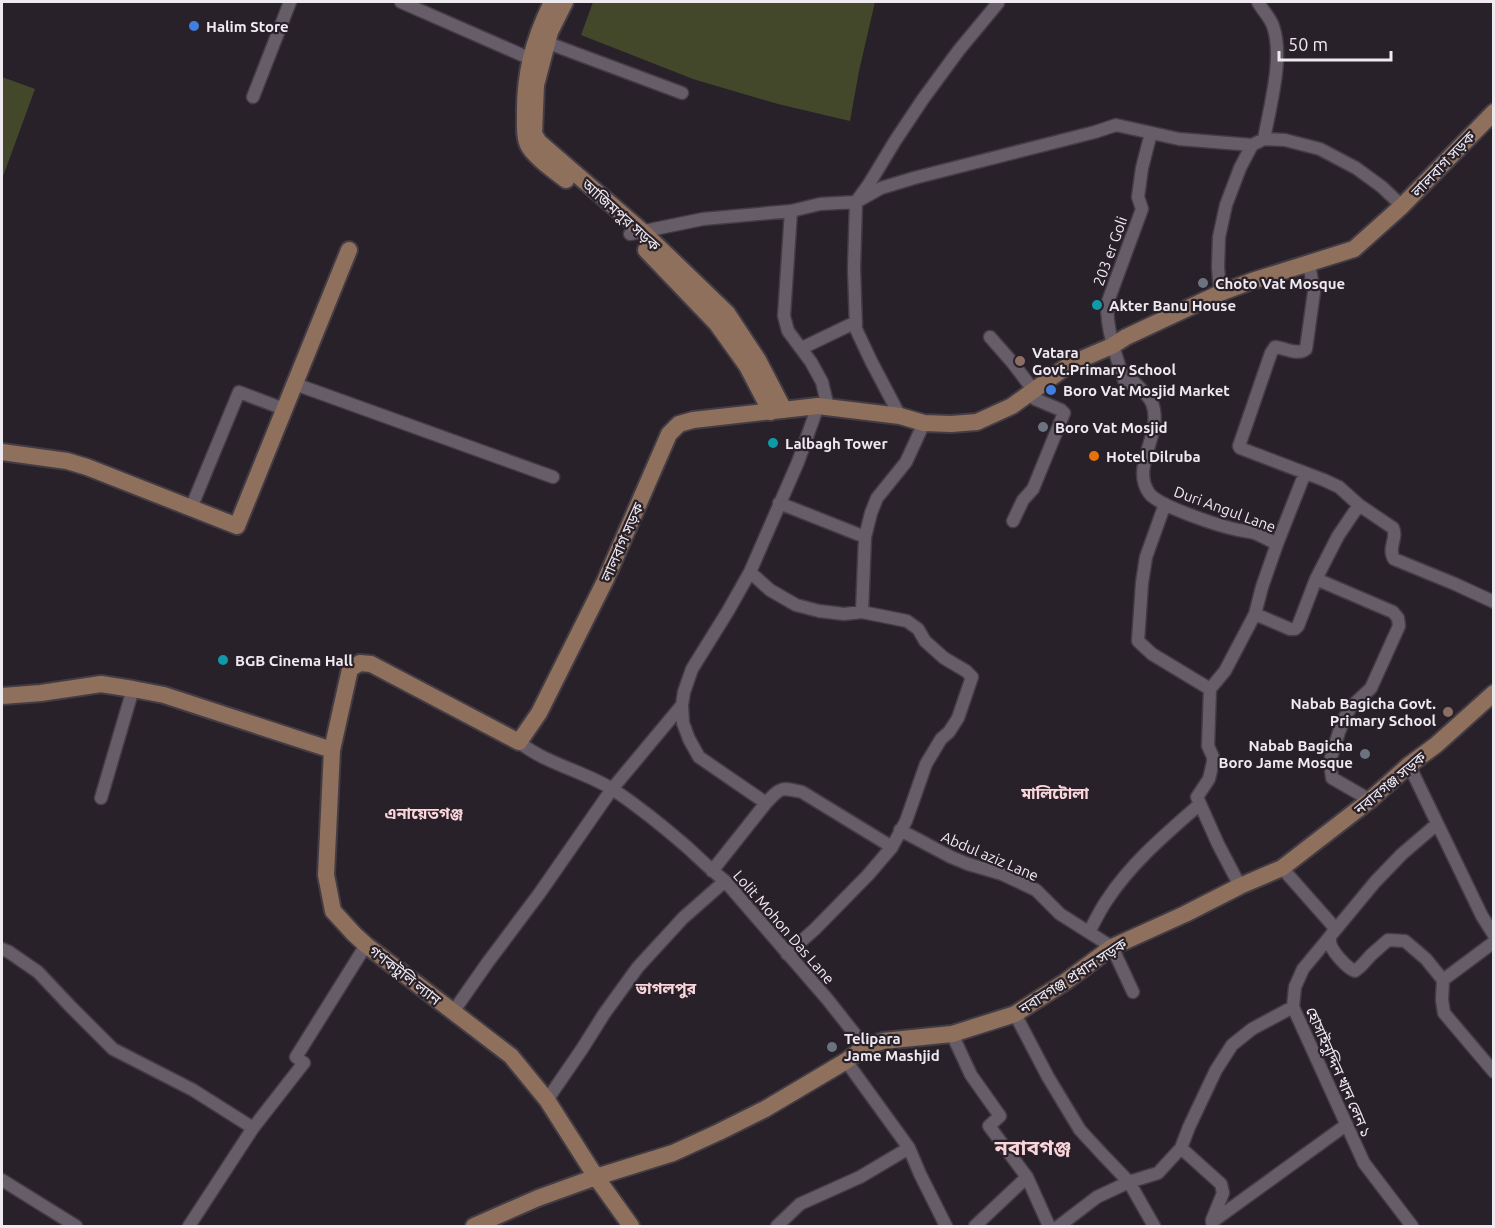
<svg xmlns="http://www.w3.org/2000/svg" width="1495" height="1228" font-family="Ubuntu,'Noto Sans Bengali',sans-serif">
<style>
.green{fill:#44482b}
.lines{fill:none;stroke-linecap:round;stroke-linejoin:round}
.street-casing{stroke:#433c44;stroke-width:15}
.secondary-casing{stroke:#433c44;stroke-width:20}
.street{stroke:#675d68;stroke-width:12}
.secondary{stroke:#8f705c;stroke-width:16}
.shop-dot{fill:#3f7fe0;stroke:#29212a;stroke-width:2}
.worship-dot{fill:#6b7280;stroke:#29212a;stroke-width:2}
.culture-dot{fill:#0f9aa8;stroke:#29212a;stroke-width:2}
.education-dot{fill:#8d6e63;stroke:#29212a;stroke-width:2}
.food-dot{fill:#e8710a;stroke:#29212a;stroke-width:2}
.labels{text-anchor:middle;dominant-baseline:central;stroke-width:4.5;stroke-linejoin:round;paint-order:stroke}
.poi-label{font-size:15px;font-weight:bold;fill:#efe9f0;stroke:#29212a;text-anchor:start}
.street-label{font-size:15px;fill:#efe9f0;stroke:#29212a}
.neighbourhood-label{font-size:16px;font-weight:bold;fill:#fad6db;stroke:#29212a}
.district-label{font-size:21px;font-weight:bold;fill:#fad6db;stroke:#29212a}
</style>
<rect width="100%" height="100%" fill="#29212a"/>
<!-- green -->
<path class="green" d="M593 2H875L859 71 850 121 778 104 693 79 581 35Z
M2 77 35 89 2 179Z"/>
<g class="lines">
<!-- street casing -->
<g class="street-casing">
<path id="street" d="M401 2 531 59
M540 40 682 93
M253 97 290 2
M1151 133 1142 168 1138 197 1142 209 1107 304C1107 332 1116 356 1125 383L1134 382C1140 388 1148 395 1152 403 1164 433 1130 466 1149 493 1158 506 1217 525 1234 529 1241 531 1250 531 1257 534 1264 537 1271 541 1277 544L1305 473
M1264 139 1285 140 1320 149 1356 168 1382 187 1402 206
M791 211 784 316 788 331 811 362 822 382 828 407
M630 234 703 219 791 211 820 204 856 202 881 188 914 178 1095 132 1116 125 1179 139 1252 145
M1309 264 1314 292 1306 349C1298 356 1285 348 1275 347L1271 353 1239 446 1240 448 1324 480 1339 487 1359 505 1393 528C1398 538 1387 548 1394 559L1455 584 1494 602
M1220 293 1218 267 1219 237 1226 205 1240 168 1252 145 1264 139C1270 106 1284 57 1273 26 1270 17 1262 10 1258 2
M990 337 1012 362 1034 391 1033 394 1035 399 1061 410 1064 413 1033 489 1023 500 1013 521
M802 348 856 322
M295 384 553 477
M900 416 871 361 856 329 854 268 856 202 869 184 895 141 923 99 959 50 998 3
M779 503 865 537
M1165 504 1146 557 1142 583 1138 641 1152 654 1210 689
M191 508 239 392 284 409
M750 572 770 590 796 605 819 611 844 614 862 612
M1316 579 1393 612 1398 618 1399 626 1371 688 1351 707 1345 717 1339 732 1330 761 1332 778 1370 800
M1255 614 1290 629H1295L1298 626 1316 579 1338 536 1359 505
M1210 689 1208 746 1213 757V762L1209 779 1197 797 1218 844 1240 886
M1210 689 1225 671 1255 614 1262 587 1277 544
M519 742C546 764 584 771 614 790 639 807 664 827 687 847 700 859 712 871 725 881L828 1000 865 1047
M1409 765 1482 916 1494 935
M101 798 133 689
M766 803C781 787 781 787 802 792L892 847
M900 830 951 857 968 864 1002 874 1036 890 1060 914 1112 947 1133 992
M1282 868 1335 928C1333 932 1329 937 1330 942 1331 951 1347 968 1355 971L1361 966 1371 955 1388 940 1405 941 1426 959 1443 980 1442 1000 1444 1013 1494 1072
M712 871 766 803 699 757 689 739 683 723 682 705 684 692 692 669 728 611 750 572 798 462 818 406
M1089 932C1095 921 1100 910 1107 900 1132 862 1167 833 1200 804
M2 949 9 952 38 972 71 1007 113 1049 193 1090 253 1128
M787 954 815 929 868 875 892 847 906 821 926 764 941 739 949 732 958 718 972 677 966 671 944 658 925 641 918 629 907 621 862 612 865 537 871 513 877 498 906 462 924 423
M1443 980 1494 942
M453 1012 488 962 539 894 612 789 682 705
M1015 1014 1048 1077 1080 1130 1104 1156 1129 1182 1154 1226
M952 1034 971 1075 1000 1116 989 1126 1027 1177 1049 1226
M846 1061 909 1148 920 1174 946 1226
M547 1100 582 1049 604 1014 638 967 683 918 725 881
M1181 1148 1221 1184 1223 1193 1212 1220
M2 1180 76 1226
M1212 1222 1346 1125
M189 1226 253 1128 303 1064 304 1063 296 1057 366 945
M777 1226 800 1204 860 1177 909 1148
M975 1226 1027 1177
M1059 1226 1097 1197 1129 1182 1158 1173 1181 1148 1189 1127 1216 1070 1232 1045 1252 1029 1293 1007
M1412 1226 1364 1163 1293 1007 1295 987 1303 969 1375 882 1402 854 1437 824"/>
</g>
<!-- secondary casing -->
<g class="secondary-casing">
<path id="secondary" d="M552 2C533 41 524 74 525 118 525 127 524 137 528 145 534 157 556 172 566 180
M565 2 550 32 536 85 534 134 539 142 642 231 727 313 758 360 784 410
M646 250 717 324 747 366 771 412
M2 452 67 461 87 467 237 526 349 250
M2 696 41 693 101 684 133 689 164 695 332 750
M474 1226 538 1198 596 1177 673 1153 719 1132 765 1109 846 1061 865 1047 883 1041 952 1034 1015 1014 1065 982 1112 947 1185 914 1240 886 1282 868 1370 800 1409 765 1436 745 1494 693
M631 1226 596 1177 547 1100 511 1056 366 945 354 934 333 911 326 875 332 750 350 669 360 663 371 664 519 742 539 713 605 581 669 434 679 424 693 420 818 406 900 416 924 423 951 424 977 422 1012 406 1070 364 1112 346 1126 337 1220 293 1252 281 1354 249 1402 206 1494 112"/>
</g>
<!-- street -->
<use href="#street" class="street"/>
<!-- secondary -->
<use href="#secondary" class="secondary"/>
</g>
<!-- markers -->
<g class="shop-dot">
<circle cx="194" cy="26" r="6"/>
<circle cx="1051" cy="390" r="6"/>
</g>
<g class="worship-dot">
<circle cx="1203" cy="283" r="6"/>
<circle cx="1043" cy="427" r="6"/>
<circle cx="1365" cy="754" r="6"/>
<circle cx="832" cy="1047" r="6"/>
</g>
<g class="culture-dot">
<circle cx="1097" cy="305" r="6"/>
<circle cx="773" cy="443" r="6"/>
<circle cx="223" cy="660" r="6"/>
</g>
<g class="education-dot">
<circle cx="1020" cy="361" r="6"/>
<circle cx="1448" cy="712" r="6"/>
</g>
<circle class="food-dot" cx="1094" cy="456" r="6"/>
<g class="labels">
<!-- poi labels -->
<g class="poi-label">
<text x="206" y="26">Halim Store</text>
<text x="1215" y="283">Choto Vat Mosque</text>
<text x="1109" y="305">Akter Banu House</text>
<text x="1032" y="352">Vatara<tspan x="1032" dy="17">Govt.Primary School</tspan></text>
<text x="1063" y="390">Boro Vat Mosjid Market</text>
<text x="1055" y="427">Boro Vat Mosjid</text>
<text x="785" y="443">Lalbagh Tower</text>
<text x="1106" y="456">Hotel Dilruba</text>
<text x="235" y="660">BGB Cinema Hall</text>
<text x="1436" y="703" text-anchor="end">Nabab Bagicha Govt.<tspan x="1436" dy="17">Primary School</tspan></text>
<text x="1353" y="745" text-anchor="end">Nabab Bagicha<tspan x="1353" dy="17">Boro Jame Mosque</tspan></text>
<text x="844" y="1038">Telipara<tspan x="844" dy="17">Jame Mashjid</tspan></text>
</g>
<!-- street labels -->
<g class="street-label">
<text transform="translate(1443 164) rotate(-46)">লালবাগ সড়ক</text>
<text transform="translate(621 215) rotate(42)">আজিমপুর সড়ক</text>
<text transform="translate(1110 251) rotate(-70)">203 er Goli</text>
<text transform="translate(1225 509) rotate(20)">Duri Angul Lane</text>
<text transform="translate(622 542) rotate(-66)">লালবাগ সড়ক</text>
<text transform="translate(1390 783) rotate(-40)">নবাবগঞ্জ সড়ক</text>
<text transform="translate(990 856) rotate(23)">Abdul aziz Lane</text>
<text transform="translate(784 927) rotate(49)">Lolit Mohon Das Lane</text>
<text transform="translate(405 975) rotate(38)">গণকটুলি ল্যান</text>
<text transform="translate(1073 976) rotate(-33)">নবাবগঞ্জ প্রধান সড়ক</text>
<text transform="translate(1339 1072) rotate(66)">হোসাইনুদ্দিন খান লেন ১</text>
</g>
<!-- neighbourhood labels -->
<g class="neighbourhood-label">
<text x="1055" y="793">মালিটোলা</text>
<text x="424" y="813">এনায়েতগঞ্জ</text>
<text x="666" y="988">ভাগলপুর</text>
</g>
<!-- district labels -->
<g class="district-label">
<text x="1033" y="1147">নবাবগঞ্জ</text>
</g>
</g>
<!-- border -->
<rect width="1495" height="1228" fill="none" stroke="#efe9f0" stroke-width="6"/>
<!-- scale -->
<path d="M1279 51v9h112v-9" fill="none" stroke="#efe9f0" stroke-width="3"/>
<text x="1288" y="51" font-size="18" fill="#efe9f0" stroke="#29212a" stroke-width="4.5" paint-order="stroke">50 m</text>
</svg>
